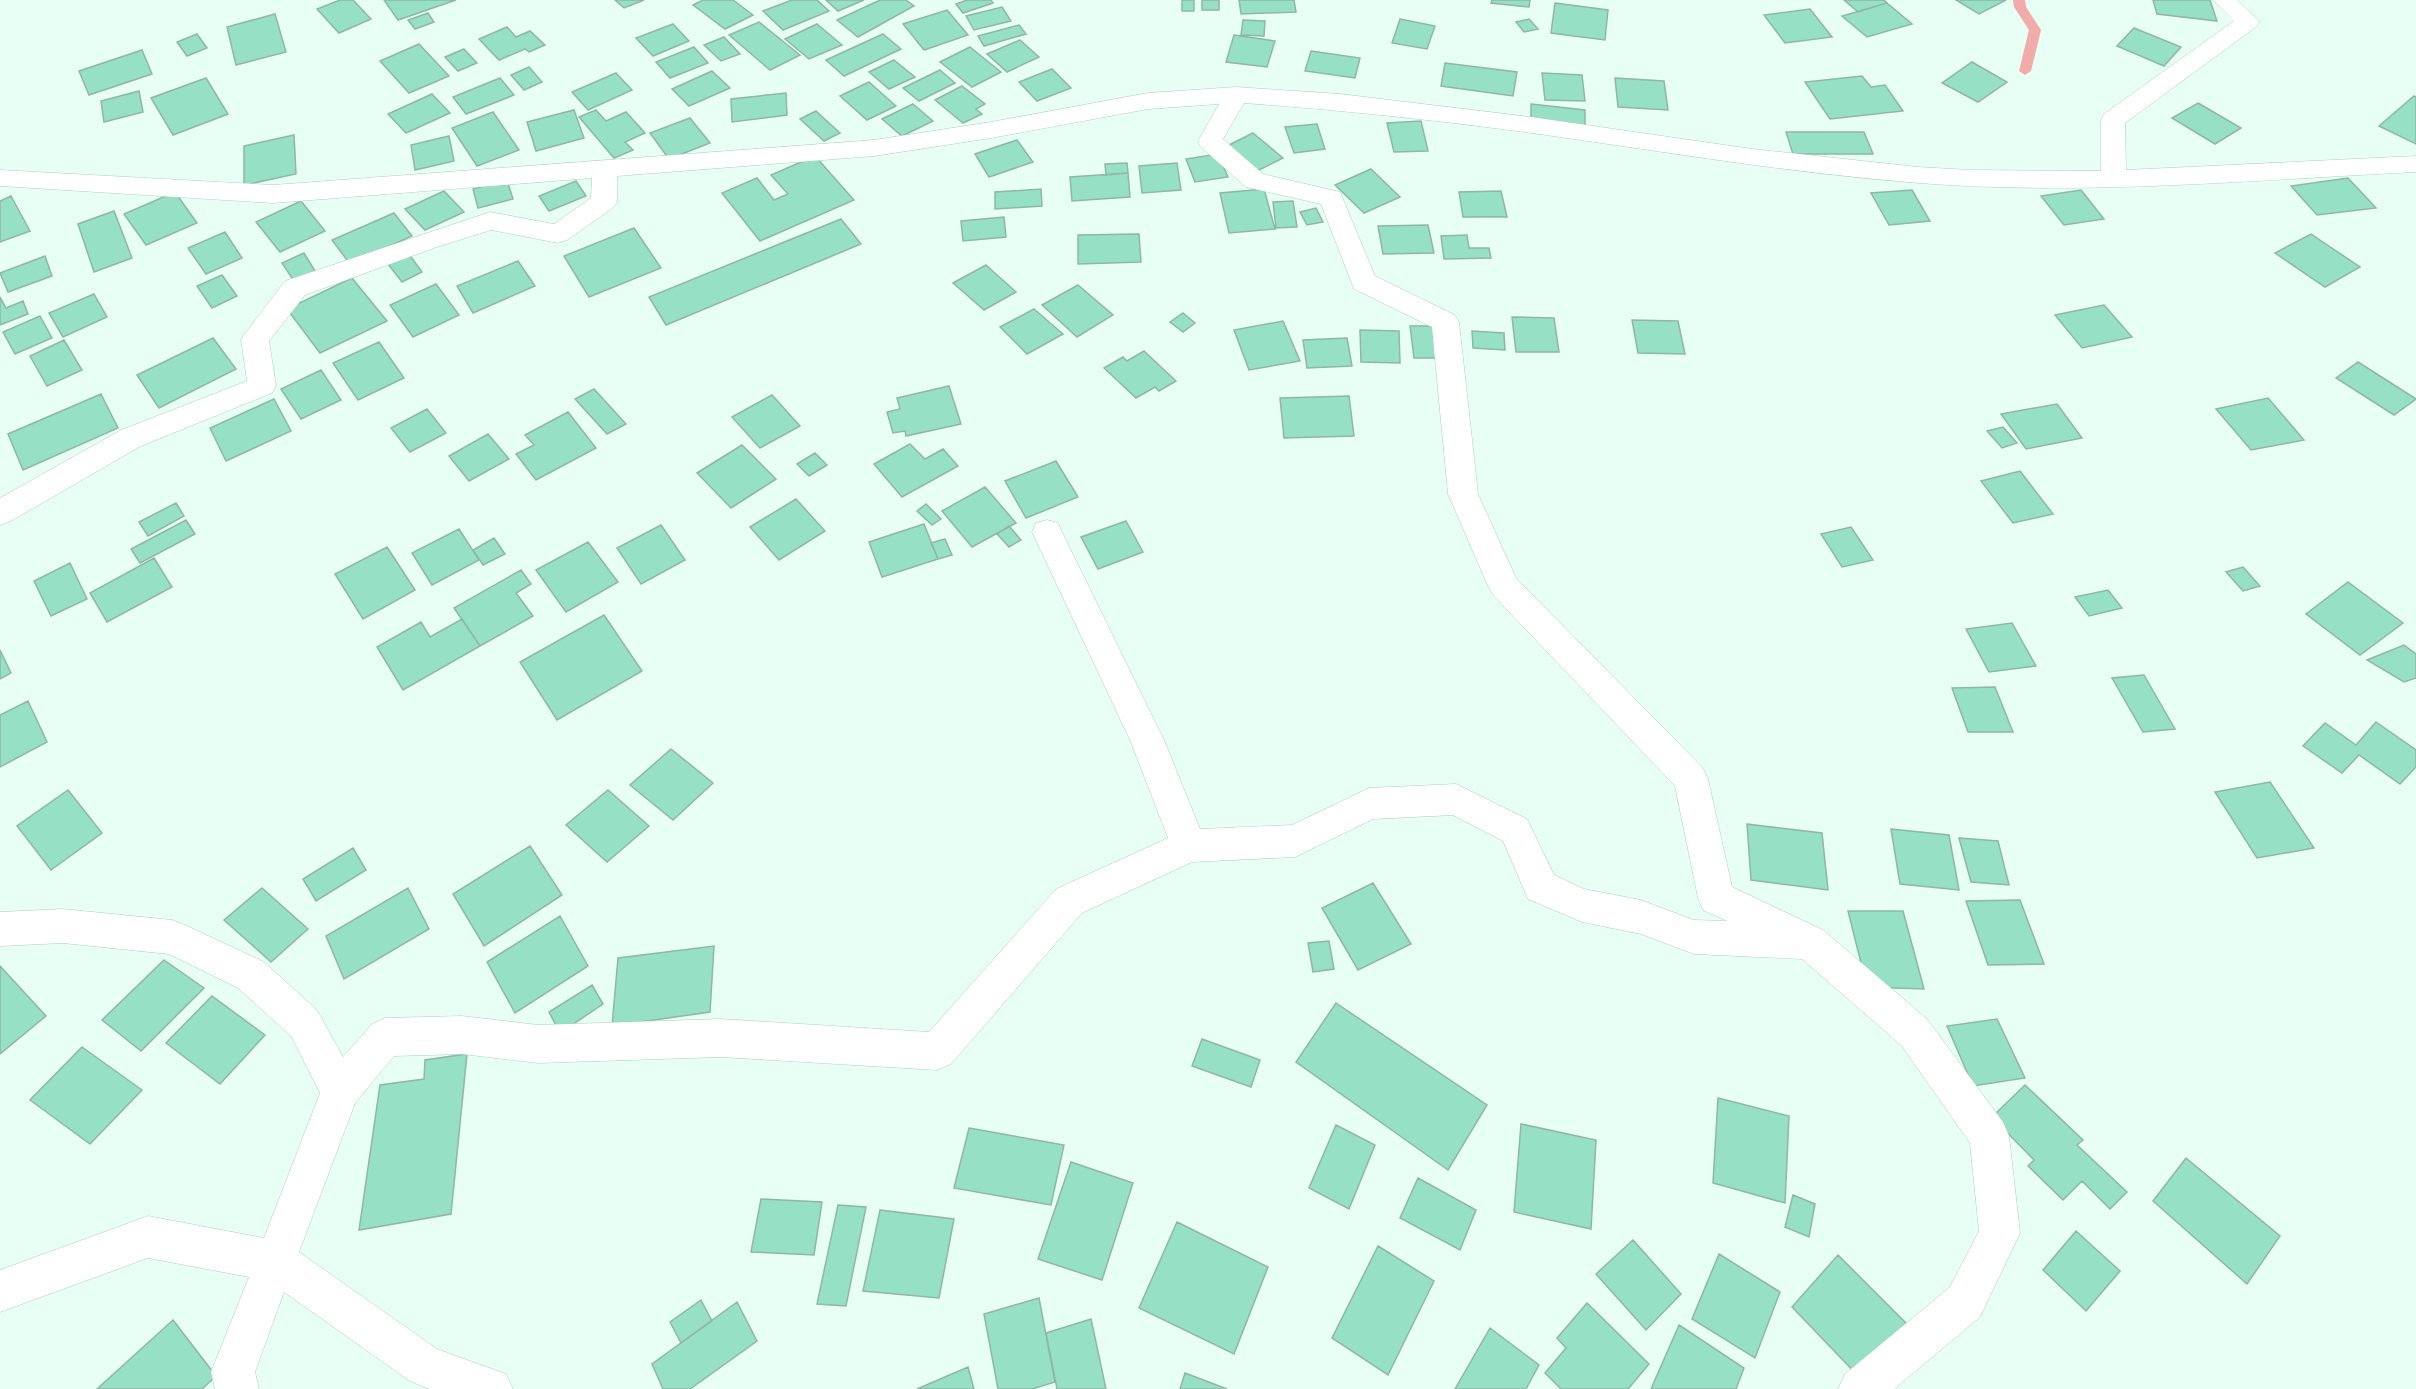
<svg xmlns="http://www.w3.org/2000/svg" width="2416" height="1389" font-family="'Space Grotesk',sans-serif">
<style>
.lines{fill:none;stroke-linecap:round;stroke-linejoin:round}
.stream{fill:#f1aba9;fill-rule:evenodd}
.building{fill:#96e0c5;stroke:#90b6a7;stroke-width:1.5}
.street-casing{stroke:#a9d0c1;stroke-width:1}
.street{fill:#fff;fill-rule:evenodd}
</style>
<rect width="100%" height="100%" fill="#e7fff5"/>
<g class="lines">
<!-- stream -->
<path class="stream" d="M2013 0H2025L2026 7 2041 30 2031 71 2025 75 2019 71 2029 30 2014 7Z"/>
</g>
<!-- building -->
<path class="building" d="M340 0H353L371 19 339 33 317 9Z
M384 0H456L398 20Z
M615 0H644L624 8Z
M703 0H733L753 15 725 29 693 5Z
M792 0H817L829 11 783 30 763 11Z
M826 0H864L838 11Z
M880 0H906L914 6 858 37 837 20Z
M967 0H991L993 3 963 13 956 4Z
M1182 0H1194V11H1182Z
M1202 0H1219V10H1202Z
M1239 0H1294L1296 12 1241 14Z
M1492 0H1530L1529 7 1491 3Z
M1844 0H1884L1887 3 1858 12Z
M1956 0H2006L1979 14Z
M2153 0H2210L2217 21 2157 14Z
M1555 3 1608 10 1605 40 1551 33Z
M1887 3 1912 24 1867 37 1842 16Z
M1002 7 1011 21 974 30 966 16Z
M1810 9 1832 37 1785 43 1764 15Z
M947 10 968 35 924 50 903 24Z
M428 13 434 22 415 29 408 20Z
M275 14 286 52 236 65 227 27Z
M1400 19 1435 26 1427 49 1392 43Z
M1529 19 1538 29 1524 32 1516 22Z
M1243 20 1265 21 1264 36 1241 35Z
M759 22 800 55 770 70 729 35Z
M673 24 689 41 653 56 636 38Z
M817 24 842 45 809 59 785 39Z
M1019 25 1026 34 984 46 978 36Z
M507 27 516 37 530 31 545 45 529 52 525 49 499 60 479 39Z
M2134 28 2181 47 2164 66 2117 46Z
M197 34 207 48 187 56 177 42Z
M883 34 901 49 844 76 826 60Z
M1234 35 1275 41 1267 67 1226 62Z
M724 37 740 54 721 61 704 45Z
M1020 40 1039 57 1007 72 987 54Z
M419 44 449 76 409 93 380 61Z
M694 47 708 63 670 78 656 62Z
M970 47 1001 72 972 87 940 62Z
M464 49 477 63 458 71 445 57Z
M142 50 152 74 89 95 79 71Z
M1311 51 1360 58 1355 78 1305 71Z
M894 60 915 77 889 89 869 72Z
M1972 62 2007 82 1978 102 1942 83Z
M1445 63 1517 72 1513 96 1441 86Z
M529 67 542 82 524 90 511 75Z
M1052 69 1071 88 1037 101 1019 82Z
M940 70 955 83 919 101 903 88Z
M712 71 730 88 689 106 672 89Z
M616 73 632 90 588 110 572 92Z
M1542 73 1582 75 1585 101 1545 100Z
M1862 76 1871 87 1885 85 1903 111 1830 119 1805 82Z
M206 78 228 114 173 135 151 98Z
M500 78 514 95 466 114 453 97Z
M1615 78 1664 81 1668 110 1618 107Z
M869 82 896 106 867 120 840 96Z
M962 86 985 104 976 109 982 114 963 123 935 100Z
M139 91 143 112 104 122 101 101Z
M786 93 787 115 732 122 731 99Z
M432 94 450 113 406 133 388 114Z
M2414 96 2416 97V144L2379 126Z
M2198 103 2241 128 2215 144 2172 118Z
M913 104 933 121 902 136 882 119Z
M1531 104 1585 110V128L1531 122Z
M574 110 584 138 536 151 527 122Z
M596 110 606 121 626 112 645 133 625 142 633 150 614 158 579 117Z
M816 111 840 133 824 141 800 119Z
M493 112 519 150 477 166 452 128Z
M690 118 710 143 669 159 650 133Z
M1421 121 1428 151 1394 152 1387 123Z
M1317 124 1325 149 1294 153 1285 127Z
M1786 132H1864L1873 154H1793Z
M1253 133 1283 158 1257 171 1227 146Z
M294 135 296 174 244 185V146Z
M449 136 454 161 415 170 411 145Z
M1017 140 1033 162 989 177 975 154Z
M1218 154 1228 177 1195 182 1186 159Z
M815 156 854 200 760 241 722 193 757 178 774 200 788 194 771 175Z
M1127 163 1128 173 1106 175 1105 164Z
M1177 163 1181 190 1142 193 1139 166Z
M1371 169 1400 197 1364 213 1335 185Z
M1128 173 1130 197 1072 201 1070 177Z
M2348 178 2376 208 2317 215 2291 186Z
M507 180 513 199 478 208 473 189Z
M576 181 586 196 549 211 539 196Z
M1041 189 1042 206 995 209V192Z
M1264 189 1275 229 1229 233 1220 193Z
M1912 190 1930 221 1889 225 1871 193Z
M2081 190 2104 219 2064 225 2041 196Z
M444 191 464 212 425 230 405 209Z
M1501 191 1507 217H1463L1459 192Z
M175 192 197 223 146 245 124 214Z
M11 196 30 231 0 242V201Z
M301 201 325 231 280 252 256 222Z
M1293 201 1297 227 1276 228 1273 202Z
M1316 208 1323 222 1307 225 1300 212Z
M114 211 132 258 94 272 78 224Z
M394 213 412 236 350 264 332 240Z
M1004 217 1006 237 963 241 961 221Z
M841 219 861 244 666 325 649 297Z
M1428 225 1434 253 1383 254 1378 226Z
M634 228 661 268 589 297 564 256Z
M225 232 242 258 206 274 188 248Z
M1139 234 1141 262 1078 264V235Z
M2311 234 2360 267 2325 287 2275 253Z
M1467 235 1469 248H1489L1491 258 1444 259 1441 236Z
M304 253 315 271 294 281 282 263Z
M409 254 422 272 402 282 388 264Z
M45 256 52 276 8 292 0 273Z
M518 261 535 286 473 313 457 286Z
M986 265 1016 292 984 310 953 283Z
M222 275 237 296 212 308 197 286Z
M352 278 387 321 320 353 287 309Z
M436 284 459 315 413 337 390 305Z
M1078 285 1113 315 1077 337 1042 305Z
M94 294 107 317 63 337 49 313Z
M0 297 6 308 23 301 28 314 0 325Z
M2104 305 2132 337 2082 348 2055 315Z
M1034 309 1063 334 1027 354 1000 327Z
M1183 313 1195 323 1183 332 1170 322Z
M40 316 52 338 15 354 3 332Z
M1512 317 1554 318 1559 352H1516Z
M1632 320 1678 321 1685 354 1638 353Z
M1283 321 1300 361 1249 370 1234 330Z
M1410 326H1434L1437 358H1414Z
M1360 330 1399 331 1400 363 1361 362Z
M1472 331 1504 333 1505 350 1473 348Z
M213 338 236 369 159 408 137 375Z
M1347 338 1352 366 1307 368 1303 340Z
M64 340 82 370 47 386 30 356Z
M379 342 404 378 358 400 333 363Z
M1144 351 1176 381 1159 391 1155 387 1136 398 1104 368 1123 357 1127 361Z
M2358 362 2416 399 2394 415 2336 378Z
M321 370 341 400 301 419 281 389Z
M949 386 961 424 906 436 905 431 893 433 887 412 900 409 897 398Z
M594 389 626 424 607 434 575 399Z
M101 394 118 428 23 470 8 434Z
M772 395 800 426 760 448 732 417Z
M1349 396 1354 436 1284 438 1280 398Z
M2268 398 2304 440 2251 450 2216 409Z
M274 399 291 431 226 461 210 428Z
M2057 404 2082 438 2026 449 2001 414Z
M427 409 446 433 410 452 391 428Z
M568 412 596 448 536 480 516 454 534 445 525 435Z
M2003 427 2017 443 2002 448 1987 431Z
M488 434 509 459 469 481 449 456Z
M910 444 925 459 943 449 958 466 902 497 874 464Z
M742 445 776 479 731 508 697 473Z
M815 453 827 465 809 476 797 464Z
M1056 461 1078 497 1026 518 1005 481Z
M2020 471 2053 514 2013 523 1981 481Z
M985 487 1016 523 972 547 942 511Z
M796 499 825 531 779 560 750 527Z
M176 503 184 516 148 536 139 522Z
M926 504 941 519 932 525 917 511Z
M186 520 195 534 140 563 131 549Z
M1126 521 1143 552 1098 569 1081 537Z
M924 524 938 559 882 577 869 542Z
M661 525 685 560 641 584 617 548Z
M1009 526 1021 540 1009 547 997 534Z
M1851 527 1873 560 1842 567 1821 534Z
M459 529 479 560 432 585 412 553Z
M494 538 505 554 483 565 473 550Z
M945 539 952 555 938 559 931 543Z
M588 542 618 582 566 612 536 570Z
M387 547 415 590 363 619 335 574Z
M154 558 172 587 107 622 90 593Z
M70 563 87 599 51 616 34 581Z
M2243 567 2260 586 2243 591 2226 572Z
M521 570 531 584 516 593 533 616 480 646 454 608Z
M2348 582 2403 623 2360 655 2306 614Z
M2108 590 2122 608 2089 616 2075 597Z
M604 615 642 671 557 720 520 662Z
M462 619 480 646 403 690 377 647 421 622 430 637Z
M2012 623 2036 666 1989 672 1966 629Z
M2404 645 2416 654V678L2404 682 2367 660Z
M0 650 11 673 0 679Z
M2144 675 2175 729 2143 732 2112 678Z
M1995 687 2013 732H1968L1952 688Z
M28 701 47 742 0 767V715Z
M2376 722 2416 750V767L2400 784 2359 755 2342 773 2303 746 2325 723 2356 745Z
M671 749 713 783 673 820 630 785Z
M2270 782 2314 848 2257 858 2215 792Z
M68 790 102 833 51 870 17 826Z
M608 790 649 826 607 862 566 825Z
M1747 824 1822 833 1828 890 1751 880Z
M1891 829 1949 835 1959 890 1900 884Z
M1959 838 1998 841 2009 885 1971 882Z
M530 846 562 895 484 946 453 894Z
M353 848 366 870 316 901 303 879Z
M1373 883 1411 944 1358 970 1322 908Z
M262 888 308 929 271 962 224 920Z
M408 888 429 929 344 979 326 936Z
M2020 900 2044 964 1988 965 1966 901Z
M1848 911H1903L1924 989 1867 987Z
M560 916 588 966 515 1013 487 962Z
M1329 941 1334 969 1313 972 1308 943Z
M714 946 710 1012 612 1026 618 958Z
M164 960 204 988 141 1051 102 1020Z
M0 966 46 1016 0 1054Z
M592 985 603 1004 560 1033 549 1012Z
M212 996 265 1035 220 1084 166 1043Z
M1336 1003 1487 1105 1448 1170 1296 1062Z
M1997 1019 2025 1078 1973 1086 1947 1026Z
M1202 1039 1260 1060 1251 1087 1192 1066Z
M82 1047 142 1090 90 1144 30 1100Z
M467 1054 451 1214 359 1230 380 1085 424 1079 425 1060Z
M2025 1085 2083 1140 2077 1145 2127 1192 2110 1209 2082 1181 2063 1200 2028 1166 2034 1160 1992 1117Z
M1718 1098 1789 1116 1785 1203 1713 1183Z
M1521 1124 1596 1140 1591 1229 1514 1212Z
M1336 1125 1375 1145 1349 1209 1309 1188Z
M969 1128 1064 1145 1051 1205 954 1188Z
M2186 1158 2280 1236 2247 1284 2153 1201Z
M1071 1162 1133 1183 1102 1280 1038 1259Z
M1418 1178 1476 1210 1460 1250 1400 1218Z
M1793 1195 1815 1204 1809 1237 1785 1227Z
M761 1199 822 1202 814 1255 751 1252Z
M838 1205 866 1207 846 1306 817 1304Z
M880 1210 954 1219 939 1298 863 1291Z
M1177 1222 1268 1267 1234 1354 1139 1308Z
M2076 1231 2120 1271 2086 1311 2043 1270Z
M1633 1240 1681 1294 1646 1330 1596 1274Z
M1378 1246 1434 1281 1388 1375 1332 1338Z
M1719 1254 1780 1292 1755 1358 1692 1319Z
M1838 1255 1906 1323 1860 1378 1792 1307Z
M1039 1298 1055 1382 1032 1389H998L984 1314Z
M701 1300 712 1321 681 1343 670 1322Z
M737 1302 757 1341 690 1389H663L652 1364Z
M1587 1303 1649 1364 1628 1389H1561L1545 1373 1566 1348 1557 1338Z
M1091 1319 1106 1389H1057L1046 1333Z
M173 1320 216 1376 202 1389H97Z
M1679 1325 1744 1368 1736 1389H1651Z
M1490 1328 1539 1365 1526 1389H1455Z
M968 1367 974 1389H917Z
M1185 1373 1227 1389H1180Z"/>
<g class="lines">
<!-- street casing -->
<g class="street-casing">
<path id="street" d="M2213 0H2237L2260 22 2256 27 2125 123 2126 170 2416 156V172C2251 180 2084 196 1919 183 1789 173 1661 151 1532 133 1436 120 1340 110 1244 103L1223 139 1263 174 1340 192 1375 276 1455 315 1459 322 1478 494 1516 578 1703 768 1708 779 1732 887 1823 930 1927 1019 2003 1122 2009 1136 2020 1233 1980 1317 1894 1389H1838L1845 1374 1950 1287 1979 1231 1970 1143 1901 1045 1802 959 1694 954 1641 934 1582 922 1528 899 1503 841 1453 815 1373 819 1295 857 1192 862 1082 913 951 1064 937 1070 721 1057 538 1063 462 1054 394 1056 355 1103 299 1252 437 1349 506 1374 513 1389H429L410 1381 284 1292 255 1372 259 1389H215L211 1372 249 1277 148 1258 0 1312V1270L148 1216 264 1238 320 1093 291 1036 238 988 169 954 63 943 0 946V912L63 909 172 920 185 925 264 962 317 1010 343 1057 372 1024 385 1018 462 1016 538 1025 721 1019 929 1032 1056 889 1168 838 1130 740 1032 532 1036 523 1047 520 1058 523 1062 532 1164 740 1200 829 1292 825 1369 788 1456 784 1527 819 1554 875 1584 889 1641 900 1694 920 1727 921 1703 910 1698 898 1675 786 1493 595 1488 586 1448 494 1432 327 1354 289 1321 204 1246 187 1201 147 1198 141 1219 104 1148 109 991 138 874 156 617 176V202L613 208 567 240 558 243 491 230 434 248 305 295 269 341 276 386 272 393 141 446 11 521 0 525V498L121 430 247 381 241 339 285 281 490 212 554 224 591 198 592 178 273 203 0 186V170L273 185 874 140 991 122 1148 93 1236 87 1340 94 1531 117 1752 149 1918 167 1970 170 2101 171V120L2104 114 2234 21Z"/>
</g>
<!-- street -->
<use href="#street" class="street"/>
</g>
</svg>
